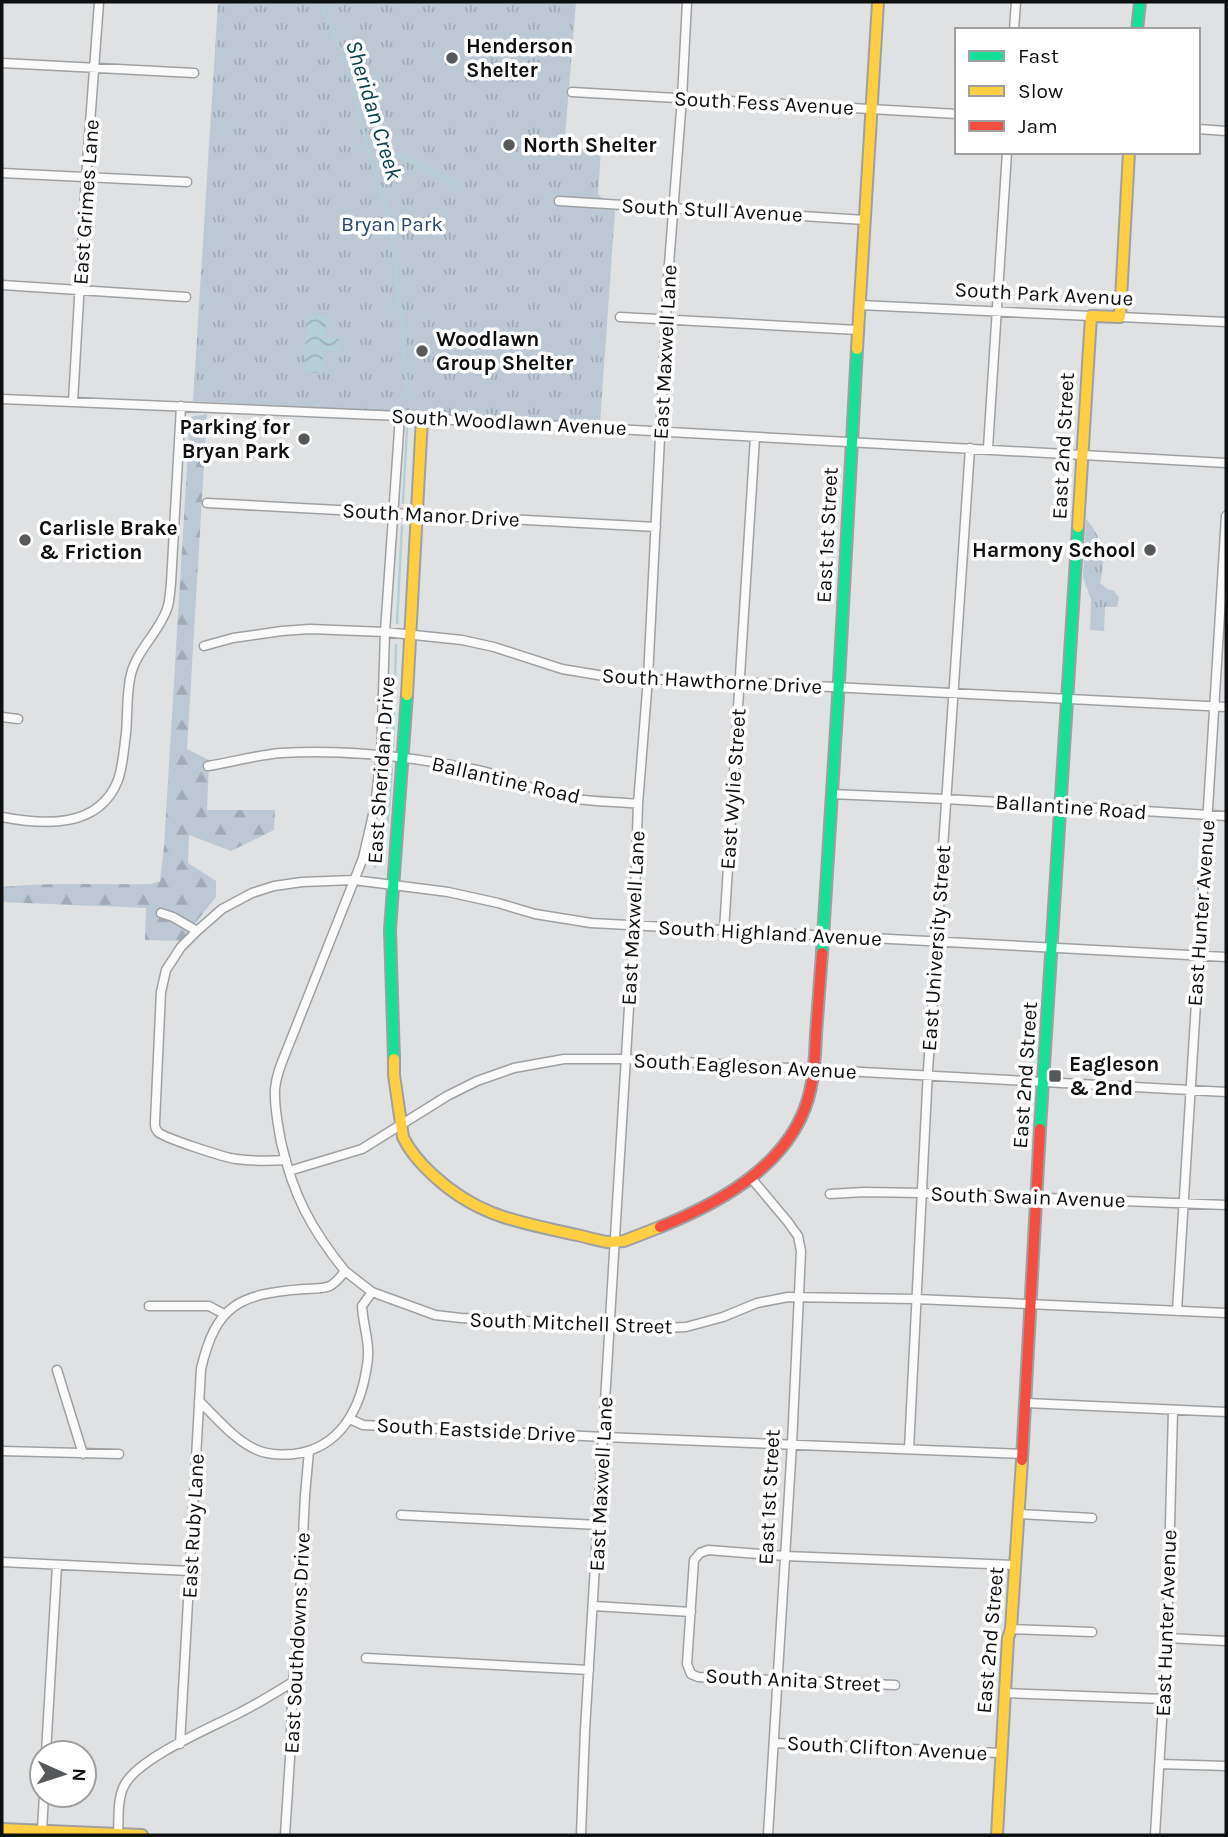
<svg xmlns="http://www.w3.org/2000/svg" width="1228" height="1837" font-family="Karla,sans-serif">
<style>
.forest{fill:url(#forest-firs)}
.park{fill:url(#park-tufts)}
.water{fill:url(#water-waves)}
.lines{fill:none;stroke-linecap:round;stroke-linejoin:round}
.stream{stroke:#b4d0d6;stroke-width:2.5}
.street-casing{stroke:#9fa0a1;stroke-width:11}
.fast-casing{stroke:#9fa0a1;stroke-width:14}
.slow-casing{stroke:#9fa0a1;stroke-width:14}
.jam-casing{stroke:#9fa0a1;stroke-width:14}
.street{stroke:#fafafb;stroke-width:8}
.fast{stroke:#16e098;stroke-width:10}
.slow{stroke:#ffcf43;stroke-width:10}
.jam{stroke:#f24e42;stroke-width:10}
.poi-dot{fill:#57585a;stroke:#fff;stroke-width:2.5}
.labels{text-anchor:middle;dominant-baseline:central;stroke-width:7;stroke-linejoin:round;paint-order:stroke}
.poi-label{font-size:21px;font-weight:bold;fill:#0e0f10;stroke:#fff;text-anchor:start}
.street-label{font-size:21px;fill:#0e0f10;stroke:#fff}
.park-label{font-size:21px;fill:#29496d;stroke:#fff}
.water-label{font-size:23px;font-style:italic;fill:#08424d;stroke:#fff}
</style>
<defs>
<pattern id="forest-firs" width="22" height="20" patternUnits="userSpaceOnUse" patternTransform="scale(1.75)"><rect width="22" height="20" fill="#bdc8d5"/><path d="M5 1l3.5 6h-7zM16 11l3.5 6h-7z" fill="#a1abb6"/></pattern>
<pattern id="park-tufts" width="24" height="20" patternUnits="userSpaceOnUse" patternTransform="scale(1.75)"><rect width="24" height="20" fill="#bdc8d5"/><path d="M3 7l-1-3M5 7V3M7 7l1-3M15 17l-1-3M17 17v-4M19 17l1-3" fill="none" stroke="#a1abb6"/></pattern>
<pattern id="water-waves" width="16" height="10" patternUnits="userSpaceOnUse" patternTransform="scale(1.75)"><rect width="16" height="10" fill="#b4d0d6"/><path d="M0 5q4-4 8 0t8 0" fill="none" stroke="#9ab1b7"/></pattern>
</defs>
<rect width="100%" height="100%" fill="#dfe1e3"/>
<!-- forest -->
<path class="forest" d="M207 414 187 749 209 760 207 810H275L274 830 231 851 189 835 188 863 216 881V897L181 941 145 940 146 908 2 902V887C51 882 101 885 151 884L160 881 164 847 190 417Z"/>
<!-- park -->
<path class="park" d="M218 2H576L564 148 601 149 598 194 615 211 600 423 193 401Z
M1086 519C1103 537 1106 560 1100 583L1109 590H1113L1119 597 1117 607H1105L1104 631 1090 630 1091 600 1083 577Z"/>
<!-- water -->
<path class="water" d="M307 315 326 316 325 338 339 339 338 351H323L322 373 304 372Z"/>
<g class="lines">
<!-- stream -->
<path class="stream" d="M320 2 348 67 372 164 386 206 387 221 394 253 402 324 408 396
M367 140 458 186
M403 503 407 429
M397 623 402 526
M393 746 396 645
M375 867 388 820 392 769"/>
<!-- street casing -->
<g class="street-casing">
<path id="street" d="M1014 30 1016 2
M2 63 194 73
M572 92 957 114
M1198 129 1226 131
M2 173 187 182
M559 201 865 220
M2 285 186 297
M860 305 1091 316
M620 317 858 330
M1120 317 1226 322
M2 399 400 416 417 418 1226 463
M73 402 86 178 99 2
M988 448 1007 152
M207 503 656 527
M204 646 233 638 282 631 310 629 385 632 462 640 494 647 562 669 616 678 735 682 1226 707
M2 717 18 719
M208 766C232 762 257 755 281 753 346 749 414 757 477 770 504 775 527 788 553 795 581 802 610 801 638 804
M831 794 946 799 1226 816
M2 817C44 825 99 829 118 780 123 766 124 748 126 733 128 713 126 694 131 674 137 650 159 632 167 609 170 601 170 591 171 583L181 406
M161 913 173 917 197 931
M724 931 755 437
M286 1160C269 1161 252 1161 236 1159 226 1158 164 1138 158 1132 155 1128 155 1127 155 1122L161 992 166 970 181 947 197 931 222 909 252 893 274 886 302 882 354 880 448 892 498 903 535 914 591 923 1226 957
M289 1171 362 1149 447 1096 477 1081 514 1068 564 1059H626L1226 1092
M751 1178 788 1222 798 1236 801 1251 792 1444 768 1835
M830 1194 864 1192 921 1193 1226 1205
M345 1271C311 1229 293 1195 281 1142 278 1125 274 1107 275 1089 276 1076 281 1064 286 1052L363 858 375 806 381 756 385 632 400 416
M149 1306H209L224 1314
M1177 1311 1226 516
M57 1370 83 1454
M199 1401C217 1418 234 1440 257 1450 268 1455 282 1455 294 1454 341 1448 361 1408 367 1365 371 1345 363 1326 362 1306L372 1292
M1026 1403 1226 1412
M350 1419 363 1425 604 1437 1023 1454
M909 1449 928 1070 970 448
M2 1451 119 1454
M1019 1514 1092 1518
M401 1515 599 1525
M2 1562 190 1571
M594 1606 691 1612
M1011 1629 1092 1632
M1167 1638 1226 1641
M366 1658 589 1670
M895 1685 698 1677 691 1674 687 1664 694 1560 700 1553 708 1550 785 1556 1015 1565
M1005 1693 1164 1699
M774 1743 1001 1753
M180 1744 201 1369C216 1304 240 1294 304 1289 327 1288 331 1290 345 1271L372 1292 435 1315 461 1318 610 1325 618 1327 642 1329 686 1327 723 1317 757 1303 788 1297 916 1299 1226 1313
M46 1753 57 1565
M1160 1764 1226 1766
M42 1831 44 1795
M118 1834C119 1819 117 1800 124 1786 137 1758 213 1727 241 1712 259 1703 276 1692 293 1682
M285 1835 290 1758 293 1682 298 1638 305 1495 309 1451
M581 1835 585 1730 634 925 638 804 648 678 668 277 682 98 687 2
M1155 1835 1167 1638 1173 1410"/>
</g>
<!-- fast casing -->
<g class="fast-casing">
<path id="fast" d="M1137 30 1140 2
M822 953 839 681 857 349
M394 1059 390 930 407 695
M1040 1129 1078 527"/>
</g>
<!-- slow casing -->
<g class="slow-casing">
<path id="slow" d="M857 349 878 2
M1078 527 1091 316 1120 317 1129 152
M407 695 422 418
M394 1059V1075L403 1137C410 1152 421 1164 433 1175 478 1217 519 1222 577 1235 587 1237 598 1241 608 1242L624 1241 660 1227
M2 1829 142 1835
M997 1835 1008 1638 1011 1629 1022 1460"/>
</g>
<!-- jam casing -->
<g class="jam-casing">
<path id="jam" d="M660 1227C717 1204 782 1169 805 1108 814 1084 815 1059 816 1034 818 1007 820 980 822 953
M1022 1460 1040 1129"/>
</g>
<!-- street -->
<use href="#street" class="street"/>
<!-- fast -->
<use href="#fast" class="fast"/>
<!-- slow -->
<use href="#slow" class="slow"/>
<!-- jam -->
<use href="#jam" class="jam"/>
</g>
<!-- markers -->
<g class="poi-dot">
<circle cx="452" cy="58" r="7"/>
<circle cx="509" cy="145" r="7"/>
<circle cx="422" cy="351" r="7"/>
<circle cx="304" cy="439" r="7"/>
<circle cx="25" cy="540" r="7"/>
<circle cx="1150" cy="550" r="7"/>
<rect x="1048" y="1069" width="14" height="14" rx="3.5"/>
</g>
<g class="labels">
<!-- poi labels -->
<g class="poi-label">
<text x="466" y="46">Henderson<tspan x="466" dy="24">Shelter</tspan></text>
<text x="523" y="145">North Shelter</text>
<text x="436" y="339">Woodlawn<tspan x="436" dy="24">Group Shelter</tspan></text>
<text x="290" y="427" text-anchor="end">Parking for<tspan x="290" dy="24">Bryan Park</tspan></text>
<text x="39" y="528">Carlisle Brake<tspan x="39" dy="24">&amp; Friction</tspan></text>
<text x="1136" y="550" text-anchor="end">Harmony School</text>
<text x="1069" y="1064">Eagleson<tspan x="1069" dy="24">&amp; 2nd</tspan></text>
</g>
<!-- street labels -->
<g class="street-label">
<text transform="translate(764 103) rotate(3)">South Fess Avenue</text>
<text transform="translate(86 202) rotate(-86)">East Grimes Lane</text>
<text transform="translate(712 210) rotate(3)">South Stull Avenue</text>
<text transform="translate(1044 294) rotate(3)">South Park Avenue</text>
<text transform="translate(665 352) rotate(-87)">East Maxwell Lane</text>
<text transform="translate(509 422) rotate(3)">South Woodlawn Avenue</text>
<text transform="translate(1063 446) rotate(-87)">East 2nd Street</text>
<text transform="translate(431 515) rotate(3)">South Manor Drive</text>
<text transform="translate(827 535) rotate(-87)">East 1st Street</text>
<text transform="translate(712 681) rotate(3)">South Hawthorne Drive</text>
<text transform="translate(381 770) rotate(-86)">East Sheridan Drive</text>
<text transform="translate(506 780) rotate(13)">Ballantine Road</text>
<text transform="translate(733 789) rotate(-86)">East Wylie Street</text>
<text transform="translate(1071 807) rotate(4)">Ballantine Road</text>
<text transform="translate(1201 913) rotate(-86)">East Hunter Avenue</text>
<text transform="translate(633 918) rotate(-87)">East Maxwell Lane</text>
<text transform="translate(770 933) rotate(3)">South Highland Avenue</text>
<text transform="translate(936 948) rotate(-86)">East University Street</text>
<text transform="translate(745 1066) rotate(3)">South Eagleson Avenue</text>
<text transform="translate(1025 1075) rotate(-86)">East 2nd Street</text>
<text transform="translate(1028 1197) rotate(2)">South Swain Avenue</text>
<text transform="translate(571 1323) rotate(2)">South Mitchell Street</text>
<text transform="translate(476 1430) rotate(3)">South Eastside Drive</text>
<text transform="translate(601 1484) rotate(-87)">East Maxwell Lane</text>
<text transform="translate(769 1497) rotate(-87)">East 1st Street</text>
<text transform="translate(193 1526) rotate(-87)">East Ruby Lane</text>
<text transform="translate(1166 1623) rotate(-88)">East Hunter Avenue</text>
<text transform="translate(990 1640) rotate(-85)">East 2nd Street</text>
<text transform="translate(297 1643) rotate(-87)">East Southdowns Drive</text>
<text transform="translate(793 1680) rotate(3)">South Anita Street</text>
<text transform="translate(887 1748) rotate(3)">South Clifton Avenue</text>
</g>
<!-- park labels -->
<g class="park-label">
<text x="392" y="224">Bryan Park</text>
</g>
<!-- water labels -->
<g class="water-label">
<text transform="translate(374 110) rotate(73)">Sheridan Creek</text>
</g>
</g>
<!-- border -->
<rect width="1228" height="1837" fill="none" stroke="#0e0f10" stroke-width="7"/>
<!-- legend -->
<rect x="955" y="28" width="245" height="126" fill="#ffffff" stroke="#9f9f9f" stroke-width="2"/>
<rect x="969" y="51" width="35" height="10" fill="#16e098" stroke="#9f9f9f" stroke-width="2"/>
<text x="1018" y="63" font-size="21" fill="#0e0f10">Fast</text>
<rect x="969" y="86" width="35" height="10" fill="#ffcf43" stroke="#9f9f9f" stroke-width="2"/>
<text x="1018" y="98" font-size="21" fill="#0e0f10">Slow</text>
<rect x="969" y="121" width="35" height="10" fill="#f24e42" stroke="#9f9f9f" stroke-width="2"/>
<text x="1018" y="133" font-size="21" fill="#0e0f10">Jam</text>
<!-- north arrow -->
<g transform="translate(63 1774) rotate(93)"><circle r="33" fill="#ffffff" stroke="#9f9f9f" stroke-width="2"/>
<path d="M0-5L12 26L0 18L-12 26Z" fill="#57585a"/>
<text y="-10" font-size="19" font-weight="bold" text-anchor="middle" fill="#0e0f10">N</text>
</g>
</svg>
